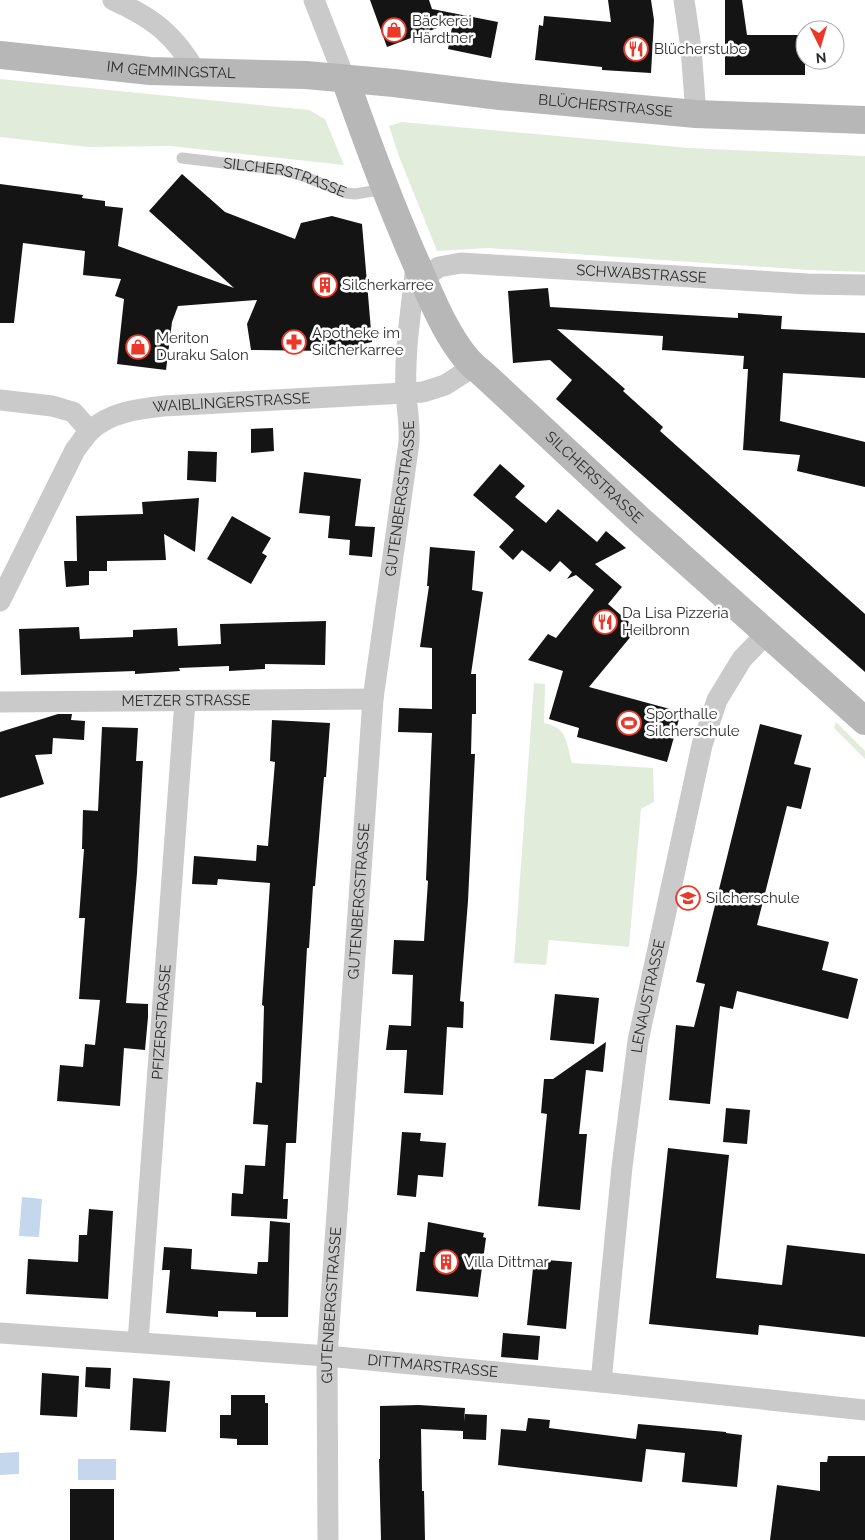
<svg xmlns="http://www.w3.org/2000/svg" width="865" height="1540" font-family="Raleway,sans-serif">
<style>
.green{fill:#e1ecda}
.water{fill:#c5d7ec}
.building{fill:#141414}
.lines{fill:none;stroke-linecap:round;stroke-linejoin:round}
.lane{stroke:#cacaca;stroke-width:11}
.street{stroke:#cacaca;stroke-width:21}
.secondary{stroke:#b7b7b7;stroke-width:28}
.labels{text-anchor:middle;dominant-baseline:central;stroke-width:5;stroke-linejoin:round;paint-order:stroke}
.poi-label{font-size:15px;fill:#2d2d2d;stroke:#fff;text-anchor:start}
.street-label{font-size:15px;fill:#2d2d2d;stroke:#fff}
</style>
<rect width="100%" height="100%" fill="#fff"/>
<!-- green -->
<path class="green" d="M0 79 309 110 325 119 344 165 170 146 88 147 0 137Z
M402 122 690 148 865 156V272L809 270 488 248 437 251 400 159 389 126Z
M534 683 545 684 544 723C568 728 566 742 572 763L653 768 654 802 641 809 629 947 549 940 546 965 514 963Z
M836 722 865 751V759L834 728Z"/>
<!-- water -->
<path class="water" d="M22 1197 42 1199 39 1237 19 1236Z
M19 1452V1474L0 1475V1453Z
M78 1459H116V1480H78Z"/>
<!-- building -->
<path class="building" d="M370 0H429L432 9 498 22 491 58 448 49 453 22 387 47Z
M608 0H651L654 20 651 73 602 70V67L535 60 539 25 543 26 544 16 611 22Z
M725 0H742L747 35H805V75H725Z
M182 174 225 212 295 239 301 223 332 216 362 224 372 342 330 351 251 350 247 324 257 300 178 306 172 322 166 370 117 364 124 299 115 296 121 279 83 275 85 251 23 243 14 323H0V184L83 195 82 198 105 201V206L123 208 118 246 234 288 149 211Z
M548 288 550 307 738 318V313L782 316 781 329 865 333V378L783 373 780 421 865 442V487L797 471 800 455 743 450 748 369H743L744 356 662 350 663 336 557 329 625 389 623 391 663 427 660 431 865 614V672L556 399 572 380 550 360 513 363 508 291Z
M273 428 274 451 251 453V429Z
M188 451 217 452 216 482 187 480Z
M500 464 525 486 515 497 546 523 558 509 597 542 606 531 626 548 595 564 622 587 608 604 637 629 589 687 681 712 667 762 577 737 579 728 549 719 563 671 528 660 548 634 556 638 594 590 576 575 567 579 572 572 560 561 550 572 522 550 513 560 499 547 514 530 473 495Z
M304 472 361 479 355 526 375 527 372 557 349 555 350 540 328 538 330 516 299 513Z
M199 498 195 552 164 534 166 560 107 561V571H89V585L66 587 64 561H77L76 516 143 514 142 502Z
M232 516 271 538 262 553 267 556 251 584 207 559Z
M430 547 475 551 472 590 483 592 471 674H476V714H472L471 754H475L468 901 460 1001 464 1002 463 1028 447 1027 443 1095 404 1093 407 1050H386L389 1025 411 1026 413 975 392 974 394 940 424 941 428 881 426 880 432 733 398 732 399 708 432 709V648L420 647 429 586H427Z
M326 621 325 665 265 664V669L229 671V666L179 668 180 671 135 674V671L21 675 19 629 79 627 80 639 133 637V630L177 628 178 646 221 644 220 624Z
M58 714H72L71 720 85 721 84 740 53 738 52 754 35 755 44 784 0 798V732Z
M272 720 330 723 326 777H324L315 886H313L309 948H307L296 1143H286L283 1199H288L287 1219 231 1216 232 1193 243 1194 245 1165 265 1166 268 1125 253 1124 256 1082 262 1083 264 1006 262 1005 270 883 218 879 217 885 192 884 194 856 256 861 257 845 268 846 275 762 270 761Z
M760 724 802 735 794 764 811 768 801 809 787 806 757 925 829 942 822 970 858 979 848 1019 737 991 733 1009 720 1006 710 1104 669 1100 676 1025 694 1027 705 984 696 982Z
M102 727 138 728 136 761H143L137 873 126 1003 148 1004V1017L145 1050 124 1048 120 1106 57 1101 60 1065 83 1067 85 1044 95 1045 100 1000 79 999 85 918H79L84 849H82L83 810 98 811Z
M555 994 599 998 594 1044 550 1040Z
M606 1042 603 1072 586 1070 579 1134H587L580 1210 538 1206 547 1114 541 1113 544 1079H553Z
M726 1108 750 1110 747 1144 723 1142Z
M402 1132 421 1133 420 1141 446 1143 443 1177 418 1175 416 1197 397 1195Z
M668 1148 729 1155 716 1278 782 1285 787 1245 865 1254V1337L759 1325 758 1335 649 1324Z
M89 1209 113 1211 108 1299 26 1294 28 1259 78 1262 79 1235H87Z
M270 1221 290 1223 288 1317H256V1312L218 1311V1317L166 1313 170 1270H162L164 1247 192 1249 191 1269 257 1274 258 1262H268Z
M428 1222 484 1233 483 1237 486 1238 478 1297 416 1291 420 1252H425Z
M534 1259 572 1262 566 1329 527 1325Z
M503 1333 540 1336 538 1360 501 1357Z
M86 1367 111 1368 110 1389 85 1387Z
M42 1373 79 1376 77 1417 40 1415Z
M133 1378 170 1381 166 1432 130 1430Z
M231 1395H265V1403H268V1445H237V1439L220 1438V1415H231Z
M419 1405 465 1408 464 1422 465 1414 487 1415 486 1440 463 1439V1431L421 1429 422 1491H424L425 1540H381L379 1459H380V1406Z
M528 1418 550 1420 549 1428 636 1439 638 1424 726 1432V1433L742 1435 737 1487 682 1482 685 1453 646 1449 642 1482 498 1465 501 1429 526 1431Z
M828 1456H865V1540H770L777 1485 820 1491V1462H827Z
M70 1489H114V1540H70Z"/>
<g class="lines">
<!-- lane -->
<path class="lane" id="s1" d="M182 158 282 170 303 176 346 193 355 194 385 189"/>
<!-- street -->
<g class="street">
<path d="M113 0C153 18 174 34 196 72"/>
<path d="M314 0 345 79"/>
<path d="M684 0 691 48 696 114"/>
<path id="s2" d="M422 279 439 267 461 263 807 284 865 285"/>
<path d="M0 400 52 406 73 412 90 431"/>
<path id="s3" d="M0 601 75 450C80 444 84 437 90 431 110 412 138 409 164 406L423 392 445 385 473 367"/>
<path id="s4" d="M0 702 373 699"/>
<path id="s5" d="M0 1333 327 1356 601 1382 865 1410"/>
<path id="s6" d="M138 1342 185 701"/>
<path id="s7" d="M601 1382 622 1167 638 1041 702 745 717 700 742 659 766 634"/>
<path id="s8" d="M328 1540 327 1356 373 699 409 442C410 425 407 409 406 392 404 349 412 306 416 264"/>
</g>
<!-- secondary -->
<g class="secondary">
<path id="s9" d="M0 55 150 71 306 75 394 83 500 96 696 114 865 120"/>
<path id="s10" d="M345 79C367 142 390 204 417 265 430 296 453 353 481 372L640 520 865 721"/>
</g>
</g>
<!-- icons -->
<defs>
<g id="shop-ring" transform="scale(1.25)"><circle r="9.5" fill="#fff" stroke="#ec3828" stroke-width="1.5"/><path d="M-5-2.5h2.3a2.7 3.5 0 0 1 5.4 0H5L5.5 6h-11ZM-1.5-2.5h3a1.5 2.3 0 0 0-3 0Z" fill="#ec3828"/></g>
<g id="restaurant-ring" transform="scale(1.25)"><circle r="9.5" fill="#fff" stroke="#ec3828" stroke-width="1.5"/><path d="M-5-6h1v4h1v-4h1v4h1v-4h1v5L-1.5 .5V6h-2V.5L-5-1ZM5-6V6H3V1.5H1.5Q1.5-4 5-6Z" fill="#ec3828"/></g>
<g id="building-ring" transform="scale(1.25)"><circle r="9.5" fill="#fff" stroke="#ec3828" stroke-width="1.5"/><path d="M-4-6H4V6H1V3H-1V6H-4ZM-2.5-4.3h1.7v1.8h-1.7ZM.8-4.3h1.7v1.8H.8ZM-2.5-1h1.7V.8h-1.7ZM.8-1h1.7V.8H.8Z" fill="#ec3828"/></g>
<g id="pharmacy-ring" transform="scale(1.25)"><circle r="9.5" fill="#fff" stroke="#ec3828" stroke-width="1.5"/><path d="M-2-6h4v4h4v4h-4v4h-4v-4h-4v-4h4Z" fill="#ec3828"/></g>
<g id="stadium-ring" transform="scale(1.25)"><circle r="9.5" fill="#fff" stroke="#ec3828" stroke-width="1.5"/><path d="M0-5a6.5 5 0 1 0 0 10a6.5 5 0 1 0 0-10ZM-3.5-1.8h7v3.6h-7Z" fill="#ec3828"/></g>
<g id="school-ring" transform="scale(1.25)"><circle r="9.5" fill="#fff" stroke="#ec3828" stroke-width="1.5"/><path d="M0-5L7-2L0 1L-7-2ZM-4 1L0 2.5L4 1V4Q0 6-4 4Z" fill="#ec3828"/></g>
</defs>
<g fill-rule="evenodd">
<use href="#shop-ring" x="394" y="30"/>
<use href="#restaurant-ring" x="636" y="49"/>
<use href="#building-ring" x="325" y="285"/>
<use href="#pharmacy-ring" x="294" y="342"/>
<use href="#shop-ring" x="138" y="347"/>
<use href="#restaurant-ring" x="605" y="622"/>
<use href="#stadium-ring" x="629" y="723"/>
<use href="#school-ring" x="688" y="898"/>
<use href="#building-ring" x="446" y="1262"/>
</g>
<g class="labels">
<!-- poi labels -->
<g class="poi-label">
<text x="412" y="21">Bäckerei<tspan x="412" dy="17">Härdtner</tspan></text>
<text x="654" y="49">Blücherstube</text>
<text x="342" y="285">Silcherkarree</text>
<text x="312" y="333">Apotheke im<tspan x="312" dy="17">Silcherkarree</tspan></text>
<text x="156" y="338">Meriton<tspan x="156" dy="17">Duraku Salon</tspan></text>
<text x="622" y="613">Da Lisa Pizzeria<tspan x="622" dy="17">Heilbronn</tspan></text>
<text x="646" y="714">Sporthalle<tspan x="646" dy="17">Silcherschule</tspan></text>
<text x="706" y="898">Silcherschule</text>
<text x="464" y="1262">Villa Dittmar</text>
</g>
<!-- street labels -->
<g class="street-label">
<text stroke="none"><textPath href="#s9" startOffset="172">IM GEMMINGSTAL</textPath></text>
<text stroke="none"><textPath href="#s9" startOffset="608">BLÜCHERSTRASSE</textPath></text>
<text stroke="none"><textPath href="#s1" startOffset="105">SILCHERSTRASSE</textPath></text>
<text stroke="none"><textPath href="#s2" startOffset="224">SCHWABSTRASSE</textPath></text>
<text stroke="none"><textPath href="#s3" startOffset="340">WAIBLINGERSTRASSE</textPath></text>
<text stroke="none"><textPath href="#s10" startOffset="480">SILCHERSTRASSE</textPath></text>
<text stroke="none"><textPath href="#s8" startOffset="1045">GUTENBERGSTRASSE</textPath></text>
<text stroke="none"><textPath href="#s4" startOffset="186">METZER STRASSE</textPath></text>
<text stroke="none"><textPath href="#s8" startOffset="640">GUTENBERGSTRASSE</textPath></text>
<text stroke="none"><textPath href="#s7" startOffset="389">LENAUSTRASSE</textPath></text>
<text stroke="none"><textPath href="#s6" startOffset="321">PFIZERSTRASSE</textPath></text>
<text stroke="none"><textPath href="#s8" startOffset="235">GUTENBERGSTRASSE</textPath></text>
<text stroke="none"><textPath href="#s5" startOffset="434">DITTMARSTRASSE</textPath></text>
</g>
</g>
<!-- north arrow -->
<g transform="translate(820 45) rotate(175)"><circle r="24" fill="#ffffff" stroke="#ababab"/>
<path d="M0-4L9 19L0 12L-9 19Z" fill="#ec3828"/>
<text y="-8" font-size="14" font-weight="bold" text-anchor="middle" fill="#2d2d2d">N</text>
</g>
</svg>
